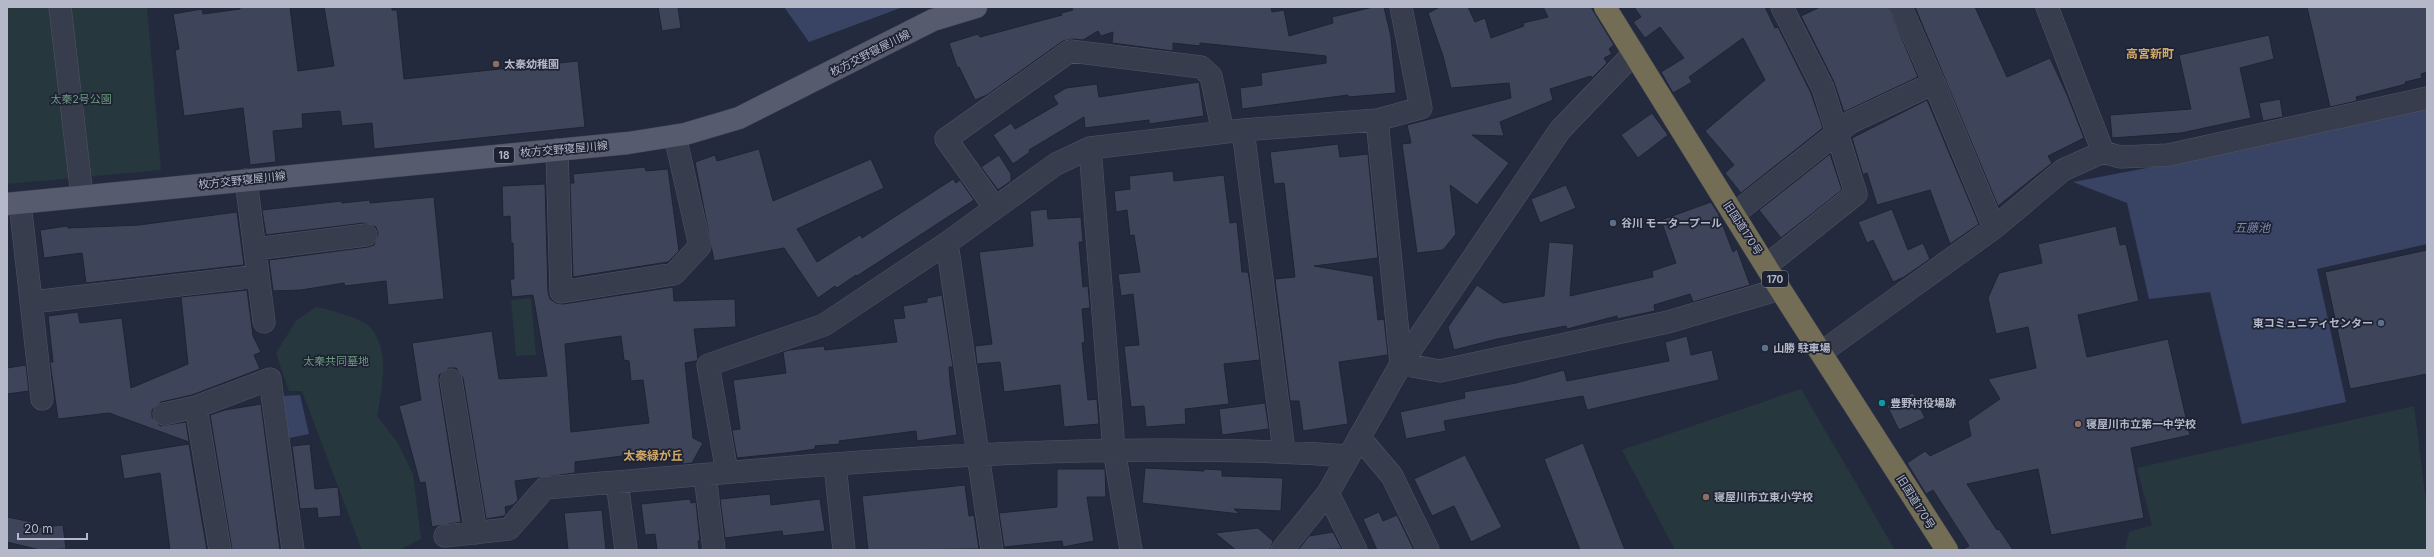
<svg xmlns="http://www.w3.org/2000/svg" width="2434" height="557" font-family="Inter,'Noto Sans JP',sans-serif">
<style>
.green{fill:#26373e}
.water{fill:#394364}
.building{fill:#3e455a;stroke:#1f2434;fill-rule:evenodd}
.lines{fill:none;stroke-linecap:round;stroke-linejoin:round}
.minor-casing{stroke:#505565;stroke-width:23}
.major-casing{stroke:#414656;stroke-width:23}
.highway-casing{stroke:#404555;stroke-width:23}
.minor{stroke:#383d4d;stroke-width:22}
.major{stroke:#565c6d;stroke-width:22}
.highway{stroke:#736d55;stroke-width:22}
.education-dot{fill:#8d6e63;stroke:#1d2232;stroke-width:1.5}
.service-dot{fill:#5c6f8a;stroke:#1d2232;stroke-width:1.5}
.culture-dot{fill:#0f9aa8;stroke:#1d2232;stroke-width:1.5}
.labels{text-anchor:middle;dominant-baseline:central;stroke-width:3.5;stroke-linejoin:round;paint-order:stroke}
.shield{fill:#1d2232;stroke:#878b9b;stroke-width:1}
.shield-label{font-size:10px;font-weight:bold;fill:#b4b8c8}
.street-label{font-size:11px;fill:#b4b8c8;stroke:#1d2232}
.poi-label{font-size:11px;font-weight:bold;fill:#b4b8c8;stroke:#1d2232;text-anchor:start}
.park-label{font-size:11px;fill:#6c997e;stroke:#1d2232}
.neighbourhood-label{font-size:12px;font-weight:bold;fill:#d3a965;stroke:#1d2232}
.water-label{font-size:12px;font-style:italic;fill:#7c89b0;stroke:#1d2232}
</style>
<rect width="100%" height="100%" fill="#242a3d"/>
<!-- green -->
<path class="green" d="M7 7H147L161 170 7 184Z
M531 298 536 355 516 356 511 300Z
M316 307C328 309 365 319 372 329 390 354 382 388 377 416L398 443 413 474 421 539 399 550H362L302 391H289L276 353 296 321Z
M1801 389 1895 550H1675L1622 450Z
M2414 406 2427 510V550H2125L2129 532 2152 525 2137 468Z"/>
<!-- water -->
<path class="water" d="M784 7H903L809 42Z
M2427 106V244L2317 269 2346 402 2242 424 2210 292 2149 299 2127 203 2073 182 2246 149Z
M300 395 309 434 289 438 282 396Z"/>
<!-- building -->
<path class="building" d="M240 7H290L298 71 334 66 324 7H392V10H397L404 79 578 61 585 127 374 149 372 123 342 126 340 111 302 114 303 128 273 131 276 162 250 165 243 108 184 116 175 50 179 49 173 14 202 9 203 14 240 9Z
M658 7H678L681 28 662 31Z
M1071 7H1271L1272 12 1284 10 1289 36 1333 23 1332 17 1373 7H1384L1391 37 1396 93 1348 97V95L1242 109 1240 88 1262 85 1261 73 1326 63V56L1200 43V46L1173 43V51L1112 43 1113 32 1101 36 1098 31 1083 40 1072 39 1063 41 987 95 975 100 959 67H957L949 43 978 34 980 37 1062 15 1061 13 1073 10Z
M1440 7H1468L1475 22 1485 18 1491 38 1524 26 1523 23 1548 17 1543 7H1591L1614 45 1609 49 1612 54 1604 58 1607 63 1592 78 1591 76 1550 89 1553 100 1500 122 1504 136 1472 135 1509 163 1477 205 1450 185 1456 234 1443 250 1417 253 1402 144 1411 143 1407 125 1511 98 1509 83 1451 88 1443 56 1428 13Z
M1634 7H1765L1775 28 1778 27 1811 93 1823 128 1741 193 1725 173 1734 165 1705 131 1765 80 1743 38 1689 77 1692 82 1673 93 1661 72 1684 58 1660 27 1645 38 1633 22 1641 17Z
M1820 7H1889L1918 77 1844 112 1834 82 1801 16Z
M1915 7H1975L2007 77 2050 58 2068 97 2084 138 2048 156 2052 163 1998 206Z
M2307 7H2427V72L2421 74 2422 78 2405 82 2406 84 2356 97 2357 101 2330 107Z
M2269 35 2274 59 2240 68 2251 118 2181 133 2112 138 2110 115 2191 109 2179 55Z
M1199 82 1204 116 1149 124V120L1085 128 1084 117 1029 150 1030 152 1013 164 993 135 1011 123 1015 129 1058 104 1053 96 1066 88 1097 84 1099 97Z
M2280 99 2283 117 2263 121 2259 103Z
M1927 100 1979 224 1950 244 1930 190 1877 205 1867 173 1863 175 1852 138Z
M1652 113 1668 135 1638 158 1621 135Z
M1338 144 1340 157 1368 154 1378 258 1314 266 1373 276 1378 320 1384 319 1388 355 1339 362 1348 424 1303 431 1299 401H1290L1275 279 1295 277 1284 183 1274 184 1270 152Z
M759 149 773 201 871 159 884 188 797 229 817 262 860 235 862 238 953 179 956 183 960 180 974 200 857 276 856 275 837 288 835 286 818 298 784 248 714 261 695 162 715 155 717 161Z
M1830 154 1842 190 1781 238 1759 210Z
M999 155 1011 174V181L998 190 981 167Z
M645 167 646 171 668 169 679 251 668 262 573 277 570 183H574L573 174Z
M1173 171 1174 181 1224 175 1230 223 1237 222 1242 272H1248L1250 283 1260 360 1224 364 1229 404 1185 409 1186 424 1146 427 1144 406 1131 407 1124 346 1139 345 1133 294 1121 296 1118 274 1140 272 1134 235 1130 236 1127 210 1116 212 1114 191 1130 189 1129 176Z
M545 184 548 292 550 299 556 303 563 304 673 287 674 301 735 299 736 327 694 329 698 359 696 361 685 363 693 438 703 443 692 463 684 464 661 451 575 462V473L515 481 518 500 513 505 505 507 506 514 504 516 486 519 463 378 456 368H449L439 375V382L461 522 432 527 425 482 420 483 399 406 421 400 412 343 492 331 499 379 547 376 533 295 512 297 510 279H514L513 243H511L510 216 503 217 502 186ZM621 336 624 360 629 361 631 381 643 380 649 423 571 432 565 344Z
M1566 185 1576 208 1540 223 1531 199Z
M434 197 444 299 388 305 386 281 345 286 344 283 301 290 273 291 269 260 368 247 374 245 378 234 376 227 364 223 266 235 262 210 342 201V203L370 200V203Z
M1711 202 1718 213 1733 252 1737 249 1750 285 1693 302 1690 294 1654 305 1655 311 1617 319V316L1567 329 1566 326 1497 339 1454 350 1448 327 1477 285 1503 303 1544 296 1549 242 1574 244 1570 296 1653 277 1652 271 1676 263 1661 220Z
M1047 209 1048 219 1081 217 1083 242H1079L1083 287 1088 286 1090 308 1082 309 1085 342 1082 343 1088 400 1097 399 1099 424 1064 427 1060 385 1004 392 1000 362 977 364 975 346 992 344 979 252 1033 246 1030 211Z
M1892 209 1908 250 1923 243 1930 259 1904 277 1893 282 1873 240 1867 243 1858 222Z
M237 212 244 265 86 283 82 253 44 258 40 230 67 226 68 228 139 225Z
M2116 226 2120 245 2126 244 2139 301 2078 315 2087 357 2168 339 2190 435 2131 448 2144 518 2051 535 2038 469 1967 484 1997 530 1999 529 2013 550H1961L1969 546 1933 490 1926 494 1907 463 1925 451 1930 456 1971 436 1968 421 2000 399 1988 379 2036 368 2028 327 1996 334 1988 298 1999 273 2042 263 2038 244Z
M2427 250V374L2350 389 2325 272Z
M247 290 253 336 261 352 254 355 260 369 192 395 161 402 152 410V417L160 426 186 422 189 442 109 413 58 419 50 362H53L48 316 78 312 80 323 122 318 131 388 188 364 181 297Z
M942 295 953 367H949L950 381 957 435 917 441 916 431 839 441 840 444 815 446V449L795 452 737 458 732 430 740 429 733 380 786 373 783 352 789 350 824 346 825 350 897 342 893 319 905 318 903 306 927 302V298Z
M1687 336 1691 355 1712 350 1719 380 1587 410 1583 396 1444 421 1446 431 1406 439 1400 412 1465 398 1464 392 1516 383 1564 370 1567 381 1669 361 1665 342Z
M26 365 29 391 7 394V368Z
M1913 393 1925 418 1899 430 1887 406Z
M1265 403 1269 429 1222 435 1219 409Z
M261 404 280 550H232L210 415 225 410Z
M1583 443 1625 550H1580L1544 459Z
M189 444 207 550H170L160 473 124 479 120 455Z
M310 444 315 489 338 487 341 516 318 518 317 508 300 509 292 446Z
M1465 455 1502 527 1471 542 1454 506 1432 516 1414 479Z
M1145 468 1204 471V469L1222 470V476L1283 478 1281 511 1234 509 1240 514 1142 503Z
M1057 469H1105L1106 497H1087L1094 541 1063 547 1062 541 1004 547 999 513 1057 507Z
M965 485 969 516 974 515 979 549 868 550 862 496Z
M770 494 771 505 820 499 825 531 783 536 782 531 725 538 720 499Z
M690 499 691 503 696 502 700 541H698L699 550H657L655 534 645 535 641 504Z
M602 510 606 550H568L564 513Z
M1379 512 1383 521 1397 515 1414 550H1377L1363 519Z
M7 517 32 522 31 528 63 525 66 549 40 550 7 542Z
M1258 528 1273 541 1270 550H1236L1215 533Z
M1333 532 1342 549 1298 550 1309 536Z"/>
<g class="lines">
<!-- minor casing -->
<g class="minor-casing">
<path id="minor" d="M60 7 82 196
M1401 7 1421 108 1377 120 1401 364 1440 371 1668 322 1780 289
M1901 7 1934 83
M2047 7 2103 152
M1243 130 1284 451
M1090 148 1114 450 1131 550
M557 150 561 292 674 274 700 246 675 136
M246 180 264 322
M20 203 42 399
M995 208 946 139 1070 51 1201 67 1211 76 1223 132
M1734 214 1851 122 1934 83 1994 228 2063 170 2103 152 2120 157 2168 155 2427 98
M947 243 992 550
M255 249 366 235
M1767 265 1856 194 1823 88 1782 7
M32 302 258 276
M1822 352 1994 228
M451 380 476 533
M196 407 220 550
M164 414 196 407 270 379 293 550
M1360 438 1392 476 1428 550
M835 465 844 550
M727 472 708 365 824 325 947 243 1056 164 1090 148 1243 130 1377 120
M705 475 714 550
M617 482 626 550
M1328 493 1356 550
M445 536 509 529 545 488C812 466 1081 437 1349 456
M1282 550 1328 493 1401 364 1560 130 1634 53"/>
</g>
<!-- major casing -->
<g class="major-casing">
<path id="major" d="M7 204 628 143 685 134 739 118 933 20 976 7"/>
</g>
<!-- highway casing -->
<g class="highway-casing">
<path id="highway" d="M1605 7 1780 289 1947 550"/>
</g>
<!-- minor -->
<use href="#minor" class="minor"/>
<!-- major -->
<use href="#major" class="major"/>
<!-- highway -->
<use href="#highway" class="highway"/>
</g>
<!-- markers -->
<g class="education-dot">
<circle cx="496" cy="64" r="4"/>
<circle cx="2078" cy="424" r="4"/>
<circle cx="1706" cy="497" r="4"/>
</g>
<g class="service-dot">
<circle cx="1613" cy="223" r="4"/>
<circle cx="2381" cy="323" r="4"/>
<circle cx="1765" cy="348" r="4"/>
</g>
<circle class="culture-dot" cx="1882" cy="403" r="4"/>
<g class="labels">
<!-- shield labels -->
<g class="shield">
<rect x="494" y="147" width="20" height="16" rx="3"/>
<rect x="1762" y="271" width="26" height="16" rx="3"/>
</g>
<g class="shield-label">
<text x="504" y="155">18</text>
<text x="1775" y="279">170</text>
</g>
<!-- street labels -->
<g class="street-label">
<text transform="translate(870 53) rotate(-27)">枚方交野寝屋川線</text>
<text transform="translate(564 149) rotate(-5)">枚方交野寝屋川線</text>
<text transform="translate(242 180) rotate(-6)">枚方交野寝屋川線</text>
<text transform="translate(1743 228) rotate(57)">旧国道170号</text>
<text transform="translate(1916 502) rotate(58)">旧国道170号</text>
</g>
<!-- poi labels -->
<g class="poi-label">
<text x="504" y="64">太秦幼稚園</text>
<text x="1621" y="223">谷川 モータープール</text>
<text x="2373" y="323" text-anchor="end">東コミュニティセンター</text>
<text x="1773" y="348">山勝 駐車場</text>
<text x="1890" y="403">豊野村役場跡</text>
<text x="2086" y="424">寝屋川市立第一中学校</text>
<text x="1714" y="497">寝屋川市立東小学校</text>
</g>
<!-- park labels -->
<g class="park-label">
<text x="81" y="99">太秦2号公園</text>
<text x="336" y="361">太秦共同墓地</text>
</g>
<!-- neighbourhood labels -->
<g class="neighbourhood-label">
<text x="2150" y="53">高宮新町</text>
<text x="653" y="455">太秦緑が丘</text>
</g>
<!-- water labels -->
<g class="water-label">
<text x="2252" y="227">五藤池</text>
</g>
</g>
<!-- border -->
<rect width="2434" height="557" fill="none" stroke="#b4b8c8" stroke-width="16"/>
<!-- scale -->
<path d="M18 533v6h69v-6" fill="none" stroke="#b4b8c8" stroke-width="2"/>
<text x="24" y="533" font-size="12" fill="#b4b8c8" stroke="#1d2232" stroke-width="3" paint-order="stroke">20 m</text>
</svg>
